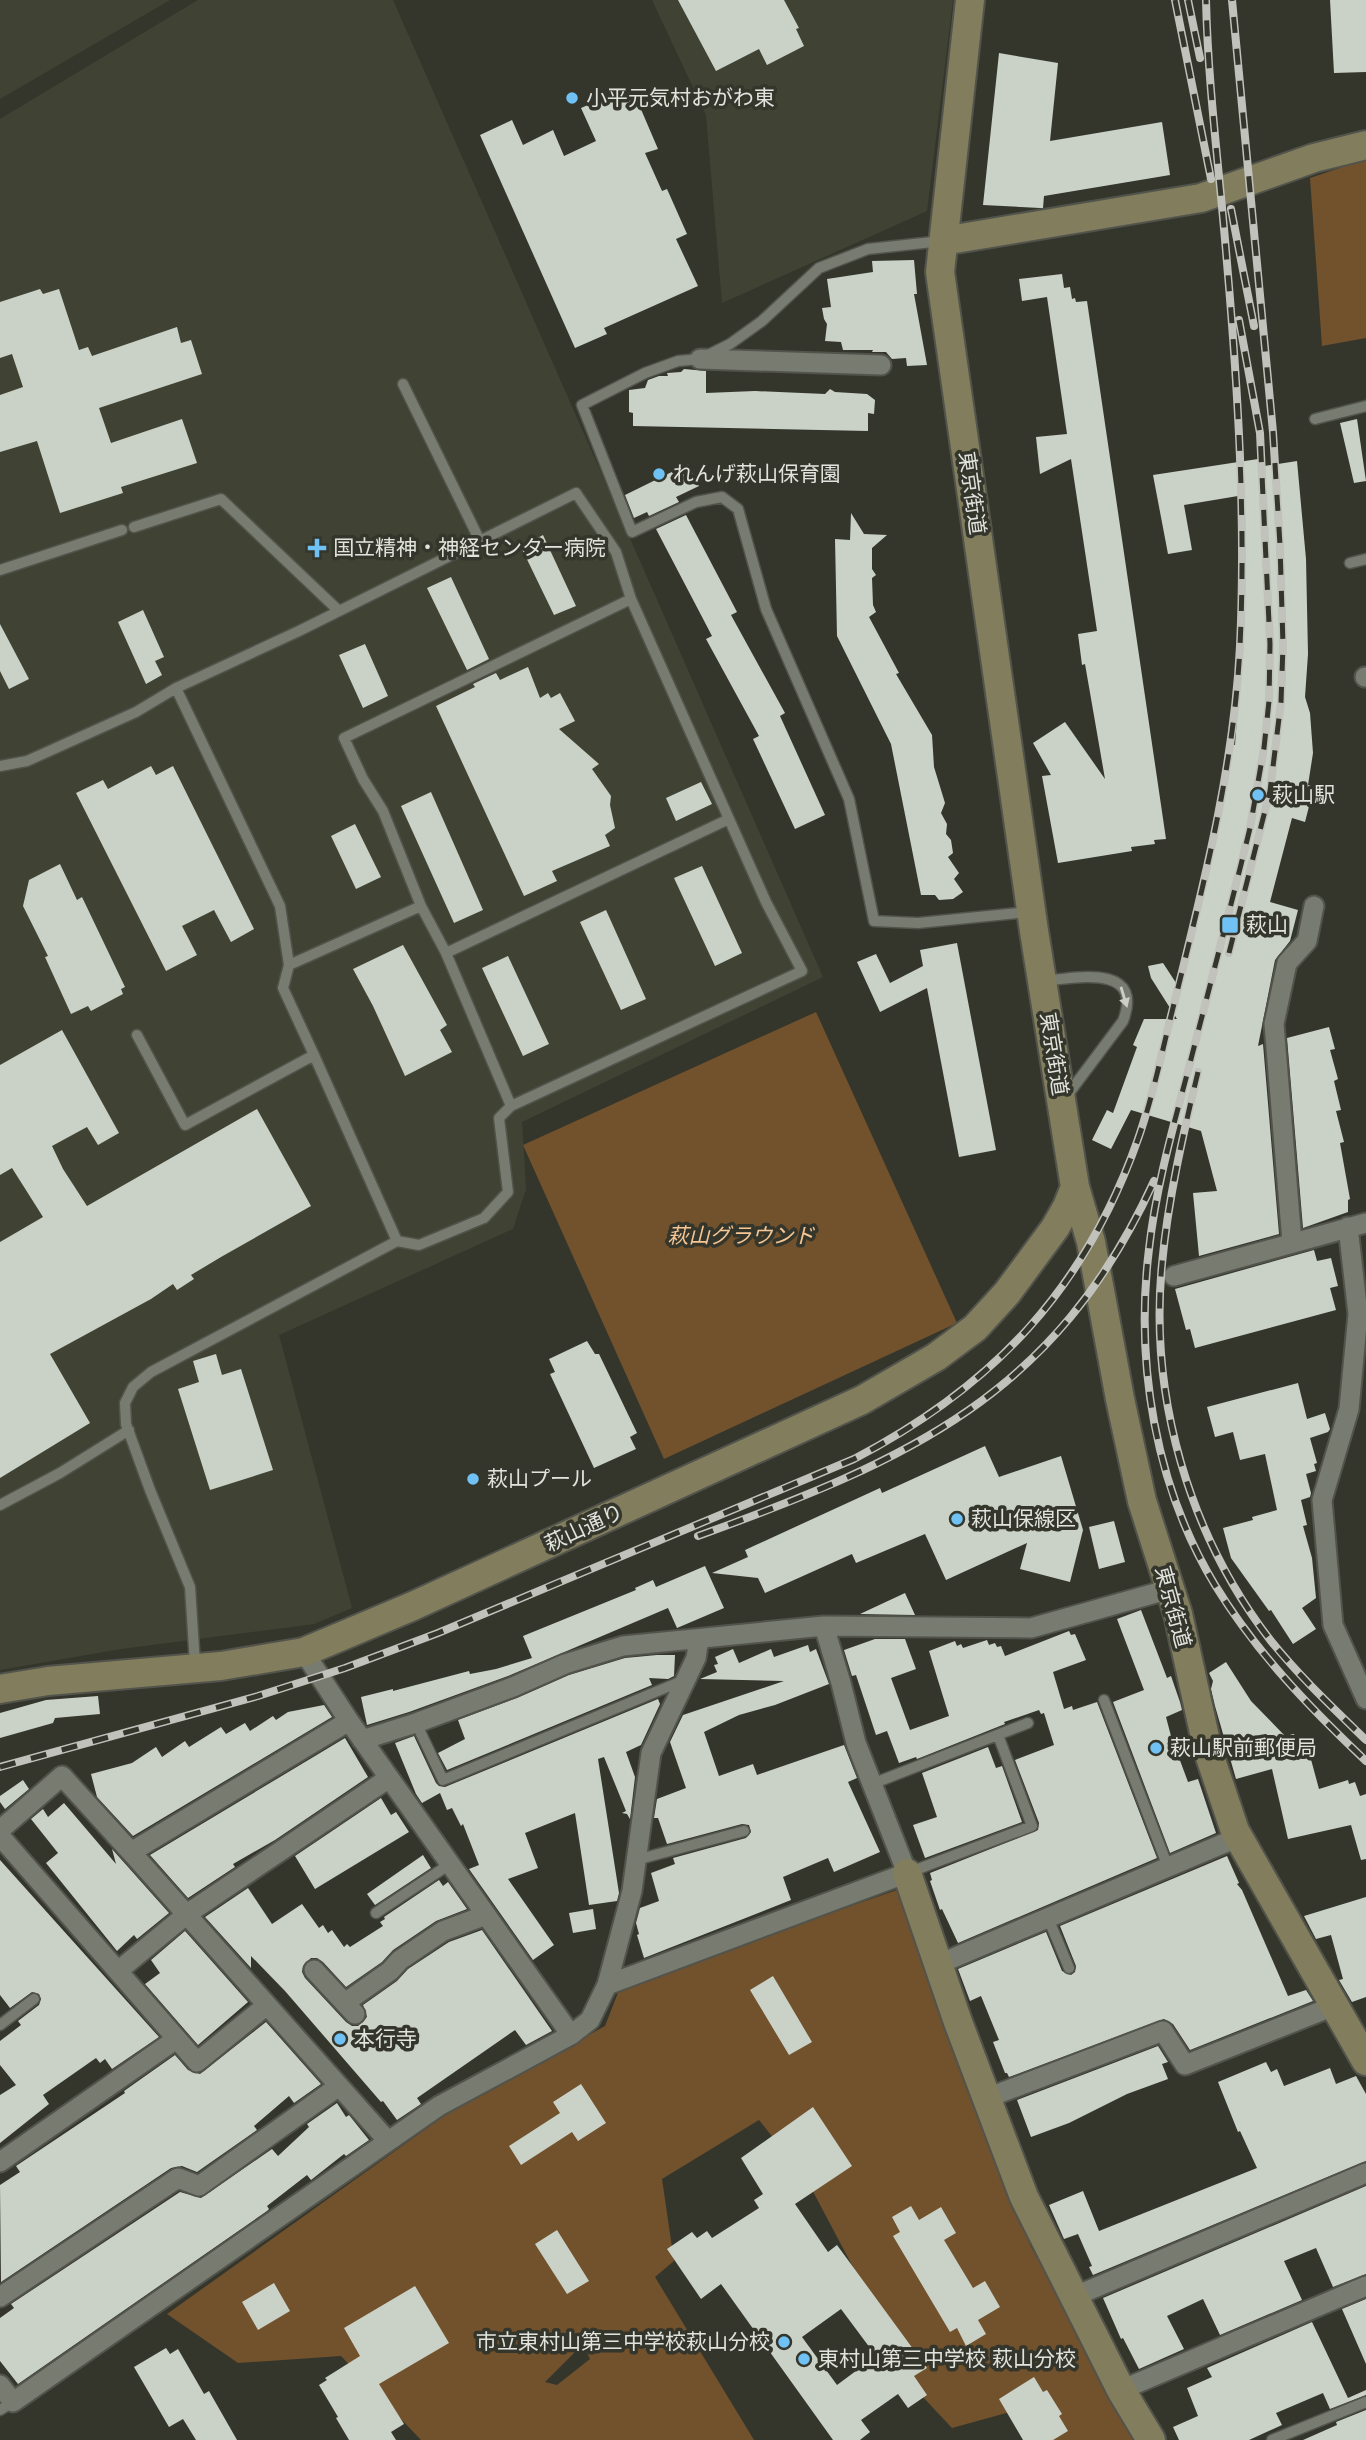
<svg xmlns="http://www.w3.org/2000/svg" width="1366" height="2440" font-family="'Libre Baskerville','Noto Sans JP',serif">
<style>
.built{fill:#404334}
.green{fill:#72512d;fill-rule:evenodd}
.building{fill:#cad2c8;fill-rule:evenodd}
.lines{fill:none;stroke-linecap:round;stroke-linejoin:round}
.lane-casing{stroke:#52544c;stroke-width:13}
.street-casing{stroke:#52544c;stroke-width:23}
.secondary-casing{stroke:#52544c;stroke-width:32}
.lane{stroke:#787b70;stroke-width:10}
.street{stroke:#787b70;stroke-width:19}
.secondary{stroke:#827d5d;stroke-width:28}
.rail-casing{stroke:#c0c2bb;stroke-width:8}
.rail{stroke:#34362c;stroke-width:5;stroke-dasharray:16;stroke-linecap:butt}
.oneway{fill:#cccec7}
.poi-dot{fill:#70c1f4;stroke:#34362c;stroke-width:2.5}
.labels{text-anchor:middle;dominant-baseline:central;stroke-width:7;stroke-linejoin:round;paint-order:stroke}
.poi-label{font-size:21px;fill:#e1e3dd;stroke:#34362c;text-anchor:start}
.street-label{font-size:21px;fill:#e1e3dd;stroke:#34362c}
.park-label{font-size:21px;font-style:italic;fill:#f6c694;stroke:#34362c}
</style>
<rect width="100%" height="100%" fill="#34362c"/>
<!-- built -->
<path class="built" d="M0 0H170L0 99Z
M198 0H393L823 977 522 1122 526 1189 513 1229 279 1335 352 1608 314 1624 121 1649 0 1670V119Z
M652 0H953L927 211 722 303 706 115Z"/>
<!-- green -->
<path class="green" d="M1366 159V338L1322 346 1310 178Z
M816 1012 957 1323 664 1459 523 1145Z
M897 1890 1031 2247 1140 2440H1042L1024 2408 952 2428 920 2394 808 2182 759 2120 662 2179 674 2261 655 2277 754 2440H421L341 2356 238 2363 167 2314 451 2111 605 2026 621 1985ZM583 2344 590 2359 557 2385 545 2382Z"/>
<!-- building -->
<path class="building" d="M678 0H784L799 28 796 29 804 46 767 65 759 49 716 71Z
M1330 0H1366V72L1334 73Z
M999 53 1058 63 1050 141 1162 122 1170 175 1044 196 1043 208H1040L983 205Z
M631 86 658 149 645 153 662 191 667 189 687 234 676 239 698 286 604 328 607 334 575 348 480 135 512 120 523 145 553 130 564 156 596 141 581 108Z
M914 260 917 294H914L927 365 907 366 906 358 892 359 886 352H872L873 350H843L841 342 825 341 827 324 824 319 822 308 831 307 827 279 873 272 872 261Z
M1062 274 1064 288 1070 287 1072 299 1075 298 1076 302 1087 301 1166 839 1154 840 1155 844 1131 847 1132 851 1058 863 1042 776 1051 775 1033 743 1065 722 1105 779 1085 664 1082 665 1078 634 1097 631 1071 459 1040 474 1036 437 1067 434 1047 297 1022 301 1019 279Z
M40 289 43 294 59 289 79 350 88 347 92 356 177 327 181 343 191 340 202 374 99 408 111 443 182 419 197 463 121 487 123 493 60 513 37 441 0 452V395L23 387 12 354 0 358V302Z
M684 369 706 371V393L755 391 825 394 830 389 835 392 867 394 875 400 874 414 868 413V431L633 426V413L629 412V390L645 388 648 380 659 376H668L667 373 681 372Z
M1357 419 1366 481 1354 483 1340 423Z
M1258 459V467L1297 461 1306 559 1308 654 1305 697 1310 713 1313 753 1308 785 1314 787 1305 822 1292 818 1270 902 1298 910 1290 941 1275 960 1258 1046 1263 1044 1279 1234 1199 1256 1193 1193 1217 1191 1201 1131 1131 1110 1111 1149 1092 1140 1107 1110 1113 1113 1137 1047 1133 1045 1144 1019H1177L1151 978 1148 966 1163 963 1180 989 1217 830 1230 744 1235 745 1245 609 1244 495 1184 505 1192 550 1168 554 1153 475Z
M688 464 699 486 676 497 679 502 649 516 647 512 634 518 625 495Z
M851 513 864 534 887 535 872 548V569L876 575 872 578 873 605 876 612 869 617 899 673 896 674 932 735 934 767 945 803 941 813 947 824 946 834 951 840 953 853 948 857 959 873 954 879 963 892 953 899 939 900 935 895H921L891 744 837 636 835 539 850 540Z
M686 515 737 612 731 615 785 713 780 716 825 815 795 829 753 739 759 736 706 639 712 636 656 529Z
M543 535 576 606 554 615 521 547Z
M451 577 489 659 467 670 427 588Z
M143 610 164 657 155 661 162 675 146 684 118 622Z
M0 624 29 679 9 689 0 671Z
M365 644 388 696 363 708 339 655Z
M528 667 540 698 548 693 551 698 560 693 575 721 559 729 599 764 592 769 611 796 610 805 615 828 605 835 610 846 552 871 557 881 524 896 436 706 475 687 473 684 496 673 500 680Z
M151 766 156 775 173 766 254 929 231 942 214 910 182 926 197 955 166 971 76 793 103 780 108 789Z
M701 782 712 804 676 821 666 798Z
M431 792 483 910 454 923 401 806Z
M355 824 381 877 356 889 331 836Z
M60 864 77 900 82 897 125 987 121 989 123 994 91 1011 88 1006 71 1014 45 957 48 956 23 906 29 880Z
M702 866 742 953 715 966 674 878Z
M606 910 646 999 621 1010 580 922Z
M957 943 996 1150 959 1157 927 988 880 1012 857 962 876 954 890 983 923 966 920 950Z
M403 945 447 1025 440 1030 452 1052 405 1076 373 1006 353 969Z
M508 956 549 1044 523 1056 482 968Z
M1329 1027 1335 1049 1330 1050 1338 1079 1334 1081 1341 1110 1336 1111 1344 1142 1340 1143 1350 1199 1348 1200V1212L1303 1228 1287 1038Z
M62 1030 119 1133 98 1145 87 1127 52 1146 63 1169 87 1206 257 1109 311 1206 221 1257 191 1275 194 1279 177 1290 173 1284 151 1299 50 1354 90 1423 0 1478V1242L43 1217 12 1168 0 1175V1065Z
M1314 1250 1317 1261 1331 1258 1338 1286 1330 1288 1336 1310 1195 1348 1190 1329 1186 1330 1175 1289Z
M587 1341 595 1354H599L637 1433 630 1437 636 1449 594 1468 550 1374 555 1372 549 1359Z
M216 1354 222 1375 241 1369 273 1470 210 1490 178 1389 199 1382 193 1361Z
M1298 1383 1307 1419 1325 1413 1330 1429 1328 1432 1310 1438 1317 1463 1314 1464 1316 1471 1306 1474 1311 1493 1310 1497 1301 1500 1307 1525 1303 1526 1312 1558 1316 1598 1302 1608 1316 1629 1293 1644 1271 1610 1269 1611 1231 1558 1223 1528 1253 1520 1252 1517 1277 1510 1265 1454 1240 1460 1233 1432 1215 1437 1207 1407Z
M985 1446 999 1477 1061 1456 1083 1530 1070 1582 1020 1569 1027 1543 946 1580 925 1534 856 1563 852 1554 765 1593 758 1578 712 1573 748 1557 745 1550 880 1488 882 1493Z
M1114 1521 1125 1562 1099 1569 1089 1527Z
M705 1566 724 1608 677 1628 668 1608 508 1676 409 1712 367 1725 361 1697 393 1689V1691L469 1671 470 1674 496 1669 532 1658 523 1636 636 1590 635 1588 653 1580 656 1587Z
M905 1593 915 1615 860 1614Z
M1141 1610 1167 1678 1171 1676 1180 1702 1182 1710 1166 1717 1171 1736 1188 1782 1198 1779 1216 1833 1170 1853 1113 1702 1144 1690 1117 1619Z
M1069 1631 1071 1635 1075 1634 1086 1660 1053 1672 1064 1709 1072 1706 1073 1710 1097 1702 1157 1858 958 1943 942 1909 940 1910 930 1881 932 1880 930 1873 1038 1830 1039 1823 1015 1760 1054 1745 1044 1713 1041 1714 1039 1710 1004 1722 1005 1724 917 1759 916 1757 899 1763 887 1731 876 1735 856 1675 852 1676 844 1650 875 1639H905L916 1669 891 1678 910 1730 949 1716 929 1651 955 1641 957 1646 961 1644 963 1648 987 1640 989 1645 995 1643 997 1647 1001 1646 1005 1656Z
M808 1645 810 1652 816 1649 829 1684 775 1705 739 1715 704 1732 719 1776 753 1764 757 1775 844 1745 857 1778 848 1782 880 1852 834 1872 828 1858 783 1877 791 1900 644 1958 637 1935 639 1934 636 1923 640 1908 659 1901 651 1873 675 1864 673 1858 746 1838 751 1832 749 1825 742 1824 667 1844 658 1818H654L657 1799 686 1788 670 1742 683 1715 784 1681 700 1679 717 1672 714 1665 718 1664 715 1657 733 1649 739 1663 771 1649 774 1657Z
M657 1655H675L674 1676 668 1679 649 1678 652 1685 447 1770 438 1753 465 1739 458 1720 517 1698 569 1675 625 1658Z
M1226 1662 1251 1701 1285 1736 1294 1734 1295 1738 1299 1737 1301 1743 1306 1741 1319 1789 1348 1780 1349 1784 1355 1782 1360 1796 1366 1794V1859L1361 1860 1351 1825 1288 1839 1272 1769 1236 1779 1215 1706 1211 1689 1213 1681 1209 1673Z
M98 1696 100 1714 55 1718 53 1723 0 1738V1713L46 1700Z
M658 1699 660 1704 641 1745 626 1752 635 1777 630 1819 627 1814 622 1813 626 1811 604 1757 598 1759 619 1893 617 1901 589 1905 575 1813 525 1833 538 1868 508 1879 554 1945 533 1960 469 1869 479 1865 463 1824 461 1826 452 1808 447 1810 440 1793 422 1803 416 1794 395 1743 414 1736 436 1783 439 1786 445 1787Z
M324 1705 332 1717 133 1836 97 1797 91 1774 132 1763 156 1747 162 1757 185 1741 189 1747 221 1727 226 1734 245 1723 250 1731 273 1716 276 1720 288 1712Z
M345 1738 368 1777 275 1840 233 1864 235 1867 188 1898 150 1855Z
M988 1747 996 1768 1002 1766 1022 1822 925 1858 913 1825 937 1817 922 1773Z
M23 1780 29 1789 5 1809 0 1802V1796Z
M381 1798 391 1815 396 1812 409 1832 315 1889 295 1856Z
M64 1803 116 1864 112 1849 169 1913 137 1939 134 1935 117 1951 46 1863 58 1853 31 1819 43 1809 48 1817Z
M423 1855 431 1868 375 1905 367 1894Z
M1227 1856 1239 1883 1237 1884 1242 1890 1288 1996 1306 1990 1313 2001 1190 2050 1173 2024 1164 2019 1009 2077 1007 2073H1005L993 2042 999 2040 981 1996 970 2001 958 1969 1046 1932 1062 1971 1071 1975 1075 1972 1076 1966 1060 1926Z
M0 1860 159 2037 112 2069 105 2059 100 2063 96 2058 43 2095 49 2104 0 2143V2095L16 2085 0 2065V2041L21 2025 18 2021 39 2005 41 1999 39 1994 32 1992 10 2008 0 1995Z
M439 1880 443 1886 448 1882 467 1909 436 1921 393 1950 382 1962 346 1987 323 1962 317 1958H311L303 1966 302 1972 305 1978 346 2022 352 2026H358L367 2017 363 2005 397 1981 408 1969 449 1942 482 1930 552 2031 526 2045 515 2030 417 2098 421 2104 397 2120 383 2101 381 2102 285 1991 251 1956V1968L205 1917 248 1888 272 1924 302 1904 319 1928 323 1925 328 1933 332 1930 344 1947 347 1944 350 1947 383 1926 380 1922 385 1919 384 1917Z
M1366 1897V1997L1352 2002 1339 1980 1343 1979 1331 1935 1316 1939 1304 1916Z
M593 1909 596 1929 573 1933 569 1913Z
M185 1931 248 2002 198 2045 145 1984 160 1973 151 1960Z
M773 1976 812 2042 789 2055 750 1990Z
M266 2022 321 2084 294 2103 289 2096 254 2126 257 2130 197 2172 182 2166 171 2168 1 2282 0 2185 20 2172 16 2166 125 2093 124 2091 175 2055 188 2070 200 2074Z
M1158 2046 1168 2062 1162 2064 1168 2079 1127 2094 1069 2123 1031 2137 1017 2100Z
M1266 2062 1271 2072 1277 2069 1284 2086 1330 2068 1336 2084 1356 2076 1366 2094V2161L1093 2275 1089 2267 1092 2266 1078 2234 1064 2239 1049 2205 1083 2191 1099 2231 1257 2168 1240 2131 1238 2132 1218 2082Z
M581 2084 606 2123 578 2141 572 2132 521 2165 509 2146 560 2113 553 2102Z
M337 2103 346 2117 349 2115 369 2140 346 2156 344 2154 311 2180 307 2175 267 2206 269 2209 267 2211 18 2384 0 2361V2318L14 2308 11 2304 180 2192 201 2198 272 2149 278 2156 309 2127 307 2124Z
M813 2107 852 2166 795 2204 828 2252 837 2245 927 2368 914 2376 927 2395 908 2408 898 2394 861 2420 870 2432 860 2440H833L721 2284 701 2299 667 2249 692 2232 697 2238 707 2231 712 2238 759 2208 754 2200 763 2194 741 2158ZM841 2309 876 2356 837 2385 802 2337Z
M1366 2186V2274L1333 2287 1316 2248 1284 2261 1302 2300 1220 2335 1203 2299 1167 2316 1184 2349 1139 2369 1123 2338 1121 2339 1103 2298Z
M911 2206 919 2220 941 2207 956 2233 944 2240 973 2288 985 2281 1000 2307 978 2320 986 2334 966 2346 957 2328 950 2332 893 2236 900 2232 892 2217Z
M557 2230 589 2281 567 2294 535 2244Z
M274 2283 290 2311 258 2330 242 2302Z
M415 2286 449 2343 379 2384 404 2424 391 2432 396 2440H349L336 2418 338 2417 319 2385 327 2380 325 2378 360 2356 344 2328Z
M1366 2299V2364L1342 2309Z
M1312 2322 1348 2398 1366 2390V2395L1330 2409 1323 2393 1276 2413 1282 2425 1249 2440H1179L1173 2427 1198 2416 1187 2388 1212 2377 1207 2368Z
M166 2348 170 2354 178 2349 204 2394 209 2391 237 2440H196L183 2419 169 2427 134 2367Z
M1034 2377 1043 2392 1047 2390 1062 2414 1059 2416 1068 2431 1053 2440H1023L999 2399Z
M1366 2410V2440H1303L1337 2425 1336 2422Z"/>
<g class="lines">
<!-- lane casing -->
<g class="lane-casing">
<path id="lane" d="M942 241 868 249 819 268 762 321 730 344 700 359 678 361 645 373 582 405 632 532 696 502 722 497 738 509 766 609 849 799 874 921 918 923 1027 912
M403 384 480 541
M1315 419 1366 406
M134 527 221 499 339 611
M1350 563 1366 559
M0 570 122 530
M631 599 344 738 363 779 383 811 421 906 446 953 729 819
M176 688 280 906 289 965
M0 766 27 761 136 712 176 688 299 631 576 493 616 552 631 599 766 902 802 971 511 1106 499 1118 508 1192 484 1218 419 1245 397 1241 151 1372 133 1387 125 1403 126 1424 150 1490 190 1587 195 1664
M446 953 511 1106
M1043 981C1074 978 1145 963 1123 1021L1066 1097
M137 1035 185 1125 314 1055 397 1241
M314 1055 283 988 289 965 421 906
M0 1505 60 1473 129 1430
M1104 1700 1168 1867
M416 1723 443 1780 682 1681
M872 1784 1028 1723
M636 1860 744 1831
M910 1872 1032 1826 998 1735
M376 1913 450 1864
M1048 1918 1069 1968
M0 2025 34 1999
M0 2410 13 2402
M1272 2440 1366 2402"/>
</g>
<!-- street casing -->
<g class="street-casing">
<path id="street" d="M700 359 881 365
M1365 677H1366
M1348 1227 1358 1314 1349 1409 1322 1500 1333 1625 1366 1699
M1292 1242 1274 1024 1287 963 1307 941 1314 906
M1174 1276 1366 1223
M304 1652 349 1721 571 2035
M349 1721 131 1852 388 2141
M362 1740 416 1723 513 1687 565 1664 623 1646 824 1626 1031 1628 1170 1589
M0 1830 62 1776 131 1852
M0 1836 197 2062 267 2005
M939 1964 1239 1837
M314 1970 355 2014
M118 1971 187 1914 389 1778
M607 1985 632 1891 651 1753 696 1658 699 1639
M346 2002 390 1971 400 1960 443 1931 486 1915
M987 2098 1163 2031 1185 2065 1334 2006
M0 2162 175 2040
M0 2297 178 2178 199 2186 339 2086
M1073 2297 1366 2173
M0 2385 13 2402 439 2106 571 2035 590 2020 607 1985 907 1873 856 1743 841 1683 824 1626
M1121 2390 1366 2286"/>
</g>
<!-- secondary casing -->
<g class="secondary-casing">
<path id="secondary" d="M970 0 940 272 1034 931 1075 1187 1091 1242 1120 1399 1142 1501 1178 1614 1208 1751 1235 1831 1366 2061
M943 241 1201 198 1314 158 1366 145
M0 1689 48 1681 221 1666 304 1652 413 1606 862 1400 936 1357 975 1328 1007 1293 1055 1228 1067 1207 1075 1187
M907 1873 958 2022 1024 2197 1121 2390 1151 2440"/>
</g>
<!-- lane -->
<use href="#lane" class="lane"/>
<!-- street -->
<use href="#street" class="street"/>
<!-- secondary -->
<use href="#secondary" class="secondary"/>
<!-- rail casing -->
<g class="rail-casing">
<path id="rail" d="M1175 0 1211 179
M1188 0 1200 58
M1231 209 1254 326
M1239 320 1260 433 1270 644 1269 701 1264 748 1250 828C1231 906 1210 985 1190 1063 1174 1124 1156 1186 1149 1249 1135 1363 1155 1486 1215 1585 1256 1652 1309 1707 1366 1761
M1229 953 1270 791 1281 702 1283 645 1280 545 1273 432 1232 0
M1198 1072C1183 1135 1168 1199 1162 1264 1149 1397 1189 1535 1271 1641 1300 1677 1333 1708 1366 1740
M698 1536C908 1460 1056 1396 1154 1181
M0 1767 258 1696 345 1668 438 1633 854 1459C994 1386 1085 1289 1138 1139 1154 1094 1163 1046 1175 1000 1204 883 1234 767 1240 646 1246 519 1238 390 1227 263 1220 175 1208 88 1206 0"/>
</g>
<!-- rail -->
<use href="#rail" class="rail"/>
</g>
<!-- one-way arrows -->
<defs><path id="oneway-solid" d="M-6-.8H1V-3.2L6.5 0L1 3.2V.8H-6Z" transform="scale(1.75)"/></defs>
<use class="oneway" href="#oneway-solid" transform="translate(1124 997) rotate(73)"/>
<!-- markers -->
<g class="poi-dot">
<circle cx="572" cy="98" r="7"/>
<circle cx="659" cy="474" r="7"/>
<path d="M313.5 537.5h7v7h7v7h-7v7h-7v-7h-7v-7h7z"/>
<circle cx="1258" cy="795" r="7"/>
<rect x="1221" y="916" width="18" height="18" rx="3.5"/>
<circle cx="473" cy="1479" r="7"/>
<circle cx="957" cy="1519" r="7"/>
<circle cx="1156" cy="1748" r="7"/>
<circle cx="340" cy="2039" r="7"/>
<circle cx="784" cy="2342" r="7"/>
<circle cx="804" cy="2359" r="7"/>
</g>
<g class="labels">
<!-- poi labels -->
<g class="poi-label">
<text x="586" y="98">小平元気村おがわ東</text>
<text x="673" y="474">れんげ萩山保育園</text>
<text x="333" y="548">国立精神・神経センター病院</text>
<text x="1272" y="795">萩山駅</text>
<text x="1246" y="925">萩山</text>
<text x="487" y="1479">萩山プール</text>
<text x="971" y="1519">萩山保線区</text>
<text x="1170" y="1748">萩山駅前郵便局</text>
<text x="354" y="2039">本行寺</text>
<text x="770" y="2342" text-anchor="end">市立東村山第三中学校萩山分校</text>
<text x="818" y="2359">東村山第三中学校 萩山分校</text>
</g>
<!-- street labels -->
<g class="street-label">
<text transform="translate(972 493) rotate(82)">東京街道</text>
<text transform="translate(1054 1054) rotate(81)">東京街道</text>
<text transform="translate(584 1528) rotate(-25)">萩山通り</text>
<text transform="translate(1173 1607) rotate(75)">東京街道</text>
</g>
<!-- park labels -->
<g class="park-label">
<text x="741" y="1236">萩山グラウンド</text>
</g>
</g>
</svg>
